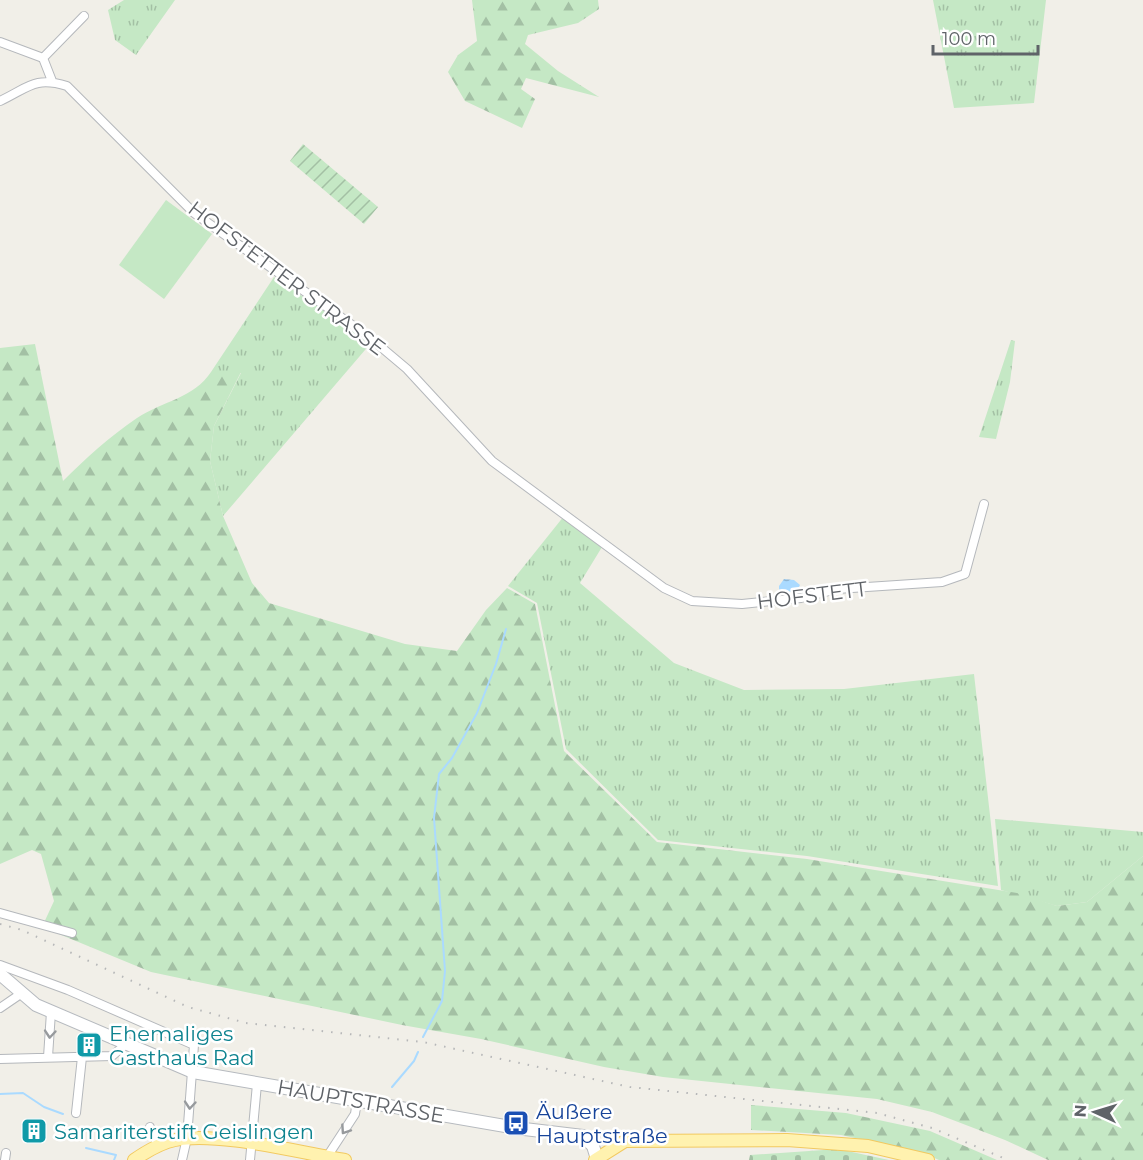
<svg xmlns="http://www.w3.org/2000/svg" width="1143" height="1160" font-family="Montserrat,sans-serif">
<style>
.grass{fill:url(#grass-tufts)}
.forest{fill:url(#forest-firs)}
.cemetery{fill:url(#cemetery-stones)}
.garden{fill:url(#garden-furrows)}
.pitch{fill:#c5e8c5}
.water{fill:url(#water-waves)}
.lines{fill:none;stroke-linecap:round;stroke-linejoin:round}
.stream{stroke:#aadaff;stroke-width:2}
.street-casing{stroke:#b5b8bc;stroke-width:10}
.secondary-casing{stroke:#b6babf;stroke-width:14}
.primary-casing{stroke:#f2c960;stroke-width:14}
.street{stroke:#fff;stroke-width:8}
.secondary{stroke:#fff;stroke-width:12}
.primary{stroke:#fff2af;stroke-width:12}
.rail{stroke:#b6b7b8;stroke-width:2;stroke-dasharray:1.5 8;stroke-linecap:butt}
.oneway{stroke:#979a9d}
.labels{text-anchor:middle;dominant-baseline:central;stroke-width:5;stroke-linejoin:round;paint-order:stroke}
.street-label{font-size:21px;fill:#5f6368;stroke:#fff}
.culture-label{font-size:21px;fill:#0d838f;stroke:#fff;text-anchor:start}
.transit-label{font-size:21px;fill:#164399;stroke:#fff;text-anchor:start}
</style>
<defs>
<pattern id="grass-tufts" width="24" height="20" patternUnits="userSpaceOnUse" patternTransform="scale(1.5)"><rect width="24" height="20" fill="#c5e8c5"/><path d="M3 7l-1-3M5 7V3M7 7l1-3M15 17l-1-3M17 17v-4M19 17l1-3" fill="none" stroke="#a3c0a4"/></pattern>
<pattern id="forest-firs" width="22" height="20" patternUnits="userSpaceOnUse" patternTransform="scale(1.5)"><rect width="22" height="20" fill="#c5e8c5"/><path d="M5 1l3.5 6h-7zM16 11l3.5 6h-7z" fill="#a3c0a4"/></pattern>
<pattern id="cemetery-stones" width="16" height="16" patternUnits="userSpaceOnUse" patternTransform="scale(1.5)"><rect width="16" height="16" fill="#c5e8c5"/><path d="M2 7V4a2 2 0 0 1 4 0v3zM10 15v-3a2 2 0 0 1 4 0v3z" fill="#a3c0a4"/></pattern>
<pattern id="garden-furrows" width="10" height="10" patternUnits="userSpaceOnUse" patternTransform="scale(1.5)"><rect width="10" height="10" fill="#c5e8c5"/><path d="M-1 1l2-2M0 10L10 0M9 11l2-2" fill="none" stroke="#a3c0a4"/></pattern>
<pattern id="water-waves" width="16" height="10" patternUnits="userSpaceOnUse" patternTransform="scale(1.5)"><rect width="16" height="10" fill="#aadaff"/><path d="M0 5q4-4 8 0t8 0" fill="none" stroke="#8eb4d2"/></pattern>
</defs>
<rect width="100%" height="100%" fill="#f1efe8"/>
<!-- grass -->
<path class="grass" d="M124 0H175L136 55 115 40 108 10Z
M933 0H1046L1034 103 954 108Z
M274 277 371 343 223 516 210 461 214 426 241 373 211 372Z
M1011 340 1015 341 1010 382 996 439 979 437Z
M564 516 602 547 580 583 674 663 744 690 844 689 974 674 998 886 807 856 658 840 566 749 537 603 508 586Z
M995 819 1143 832V856L1087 902 1057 906 1001 890Z"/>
<!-- forest -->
<path class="forest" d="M472 0H598L599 9 578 23 528 35 525 44 558 71 599 97 526 78 521 89 535 99 522 128 465 101 448 72 458 55 477 41Z
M35 344 63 481C86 458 109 437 137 418 163 401 194 398 211 372H241L214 426 210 461 223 516 252 583 269 603 405 644 457 651 486 610 507 588 535 604 564 751 657 842 807 859 1017 893 1057 906 1087 902 1143 856V1160H1048L1005 1140 932 1112 877 1099 663 1077 604 1067 481 1039 402 1025 151 972 42 927 54 901 41 854 32 850 0 864V348Z
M751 1105 846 1113 930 1131 997 1160H939L921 1152 841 1135 751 1130Z"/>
<!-- cemetery -->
<path class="cemetery" d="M838 1149 889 1160H749L750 1155Z"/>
<!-- garden -->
<path class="garden" d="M303 144 378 207 364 224 290 161Z"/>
<!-- pitch -->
<path class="pitch" d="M166 200 212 234 164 299 119 265Z"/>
<!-- water -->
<path class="water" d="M784 579 794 580 800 585 797 591 779 593V586Z"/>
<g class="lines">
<!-- stream -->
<path class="stream" d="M423 1037 442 1001 445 971 434 818 439 774 452 758 477 713 496 664 506 629
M392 1087 414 1061 418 1052
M0 1094 23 1093 44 1107 63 1114
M86 1148 116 1155 114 1160"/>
<!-- street casing -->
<g class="street-casing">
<path id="street" d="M0 42 43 58 52 81
M43 58 84 16
M0 101C28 88 34 76 67 86L194 213 369 337 407 369 492 461 664 588 692 601 742 604 801 598 837 589 942 582 965 574 984 504
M0 913 72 933
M0 965 68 990 194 1045 187 1138 182 1160
M0 1008 22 993
M48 1057 51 1012
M0 1059 112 1056 125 1045
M76 1113 82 1057
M150 1127 158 1145
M5 1160 6 1153
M250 1160 257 1084
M325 1160 355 1114 357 1100"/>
</g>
<!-- secondary casing -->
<g class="secondary-casing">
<path id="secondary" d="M0 974 36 1005 193 1072 516 1128 583 1136 593 1146 597 1159"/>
</g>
<!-- primary casing -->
<g class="primary-casing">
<path id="primary" d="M134 1160C147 1151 160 1143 175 1140 218 1131 300 1153 345 1160
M595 1160 625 1141 787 1140 868 1146 928 1160"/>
</g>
<!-- street -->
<use href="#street" class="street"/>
<!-- secondary -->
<use href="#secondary" class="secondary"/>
<!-- primary -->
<use href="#primary" class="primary"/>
<!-- rail -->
<path class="rail" d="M0 924 22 930 188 1007 246 1023 423 1042 630 1087 877 1113 932 1128 1008 1160"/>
</g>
<!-- one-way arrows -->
<defs><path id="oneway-chevron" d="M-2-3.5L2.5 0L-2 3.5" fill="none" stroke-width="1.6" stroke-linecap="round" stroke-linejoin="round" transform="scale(1.5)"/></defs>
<g class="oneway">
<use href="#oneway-chevron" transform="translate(50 1034) rotate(95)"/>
<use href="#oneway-chevron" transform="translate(190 1105) rotate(95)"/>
<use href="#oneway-chevron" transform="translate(345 1130) rotate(124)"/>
</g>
<!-- icons -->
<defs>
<g id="building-square" transform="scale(1.35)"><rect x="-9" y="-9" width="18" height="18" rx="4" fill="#0f9aa8" stroke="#fff"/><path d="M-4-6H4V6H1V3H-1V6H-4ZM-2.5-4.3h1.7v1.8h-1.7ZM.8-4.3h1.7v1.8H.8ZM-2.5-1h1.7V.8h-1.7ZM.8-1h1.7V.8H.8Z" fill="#fff"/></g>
<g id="bus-square" transform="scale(1.35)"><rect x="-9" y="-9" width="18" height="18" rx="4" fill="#1a4fb4" stroke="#fff"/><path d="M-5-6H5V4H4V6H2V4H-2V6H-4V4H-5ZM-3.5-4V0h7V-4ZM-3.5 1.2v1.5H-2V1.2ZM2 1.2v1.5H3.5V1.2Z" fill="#fff"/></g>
</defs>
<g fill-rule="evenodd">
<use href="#building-square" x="89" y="1045"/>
<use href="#bus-square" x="516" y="1123"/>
<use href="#building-square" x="34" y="1131"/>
</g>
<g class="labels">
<!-- street labels -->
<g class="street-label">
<text transform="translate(287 278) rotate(37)">HOFSTETTER STRASSE</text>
<text transform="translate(812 595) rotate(-7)">HOFSTETT</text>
<text transform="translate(361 1101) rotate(10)">HAUPTSTRASSE</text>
</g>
<!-- culture labels -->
<g class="culture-label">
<text x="109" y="1033">Ehemaliges<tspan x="109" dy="24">Gasthaus Rad</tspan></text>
<text x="54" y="1131">Samariterstift Geislingen</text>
</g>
<!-- transit labels -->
<g class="transit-label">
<text x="536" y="1111">Äußere<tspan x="536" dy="24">Hauptstraße</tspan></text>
</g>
</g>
<!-- north arrow -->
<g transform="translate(1095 1112) rotate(274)" stroke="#ffffff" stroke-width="4.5" paint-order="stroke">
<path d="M0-4.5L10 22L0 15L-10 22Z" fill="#5f6368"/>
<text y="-9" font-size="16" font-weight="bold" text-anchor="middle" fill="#5f6368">N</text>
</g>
<!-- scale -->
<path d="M933 45v9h105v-9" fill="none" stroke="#5f6368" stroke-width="3"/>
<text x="942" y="45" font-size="18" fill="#5f6368" stroke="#ffffff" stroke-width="4.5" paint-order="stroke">100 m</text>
</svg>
